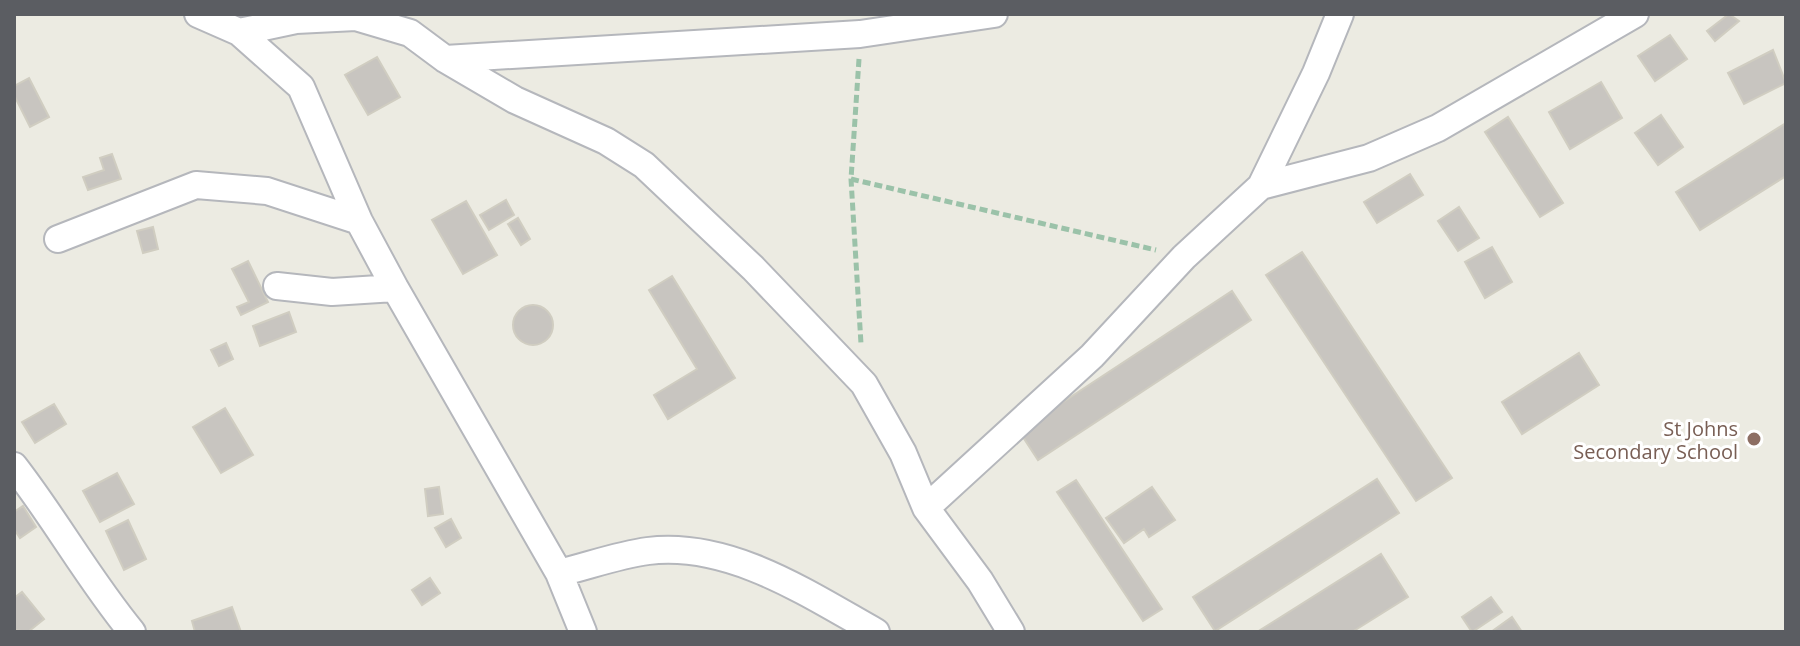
<svg xmlns="http://www.w3.org/2000/svg" width="1800" height="646" font-family="'Open Sans',sans-serif">
<style>
.building{fill:#c8c5c0;stroke:#d0cdc1;stroke-width:2}
.lines{fill:none;stroke-linecap:round;stroke-linejoin:round}
.street-casing{stroke:#b5b7bc;stroke-width:30}
.path{stroke:#9bc2a9;stroke-width:5;stroke-dasharray:8 4;stroke-linecap:butt}
.street{stroke:#fff;stroke-width:26}
.education-dot{fill:#8d6e63;stroke:#fff;stroke-width:3}
.labels{text-anchor:middle;dominant-baseline:central;stroke-width:6;stroke-linejoin:round;paint-order:stroke}
.education-label{font-size:20px;fill:#785e54;stroke:#fff;text-anchor:end}
</style>
<rect width="100%" height="100%" fill="#ecebe2"/>
<!-- building -->
<path class="building" d="M1729 14 1739 21 1715 41 1707 31Z
M1670 35 1687 59 1655 81 1638 56Z
M1773 50 1786 83 1744 104 1728 73Z
M377 57 400 97 368 115 345 75Z
M29 78 49 117 30 127 14 95V86Z
M1601 82 1622 118 1570 149 1549 112Z
M1661 115 1683 147 1658 165 1635 133Z
M1508 117 1563 203 1540 217 1485 132Z
M1786 123V176L1700 230 1676 192Z
M112 154 121 179 88 190 83 177 104 170 100 158Z
M1410 174 1423 195 1377 223 1364 202Z
M506 200 514 215 489 230 480 215Z
M466 201 497 255 463 274 432 220Z
M1459 207 1479 238 1458 251 1438 221Z
M518 218 530 239 521 245 508 224Z
M153 227 158 249 143 253 137 231Z
M1492 247 1512 282 1485 298 1465 262Z
M1302 252 1452 478 1416 501 1266 275Z
M248 261 268 302 241 315 237 307 249 302 232 269Z
M672 276 735 378 668 419 654 395 697 369 649 290Z
M1232 291 1251 320 1038 460 1019 431Z
M513 325a20 20 0 1 1 40 0a20 20 0 1 1-40 0Z
M289 312 296 332 260 346 253 326Z
M226 343 233 359 219 366 211 350Z
M1579 353 1599 385 1522 434 1502 402Z
M54 404 66 424 35 443 22 422Z
M225 408 253 455 221 473 193 427Z
M117 473 134 504 100 522 83 491Z
M1377 479 1399 513 1215 631 1193 597Z
M1076 480 1162 609 1143 621 1057 492Z
M439 487 443 514 428 516 425 489Z
M1152 487 1175 520 1149 537 1144 529 1124 543 1106 518Z
M23 506 36 527 20 538 14 529V512Z
M451 519 461 538 446 547 435 528Z
M128 520 146 559 124 570 106 531Z
M1381 554 1408 597 1352 632H1257Z
M430 578 440 593 422 605 412 590Z
M22 592 44 619 28 632 14 630V598Z
M1491 597 1502 612 1472 632 1462 617Z
M232 607 241 632H195L192 621Z
M1512 617 1522 632H1491Z"/>
<g class="lines">
<!-- street casing -->
<g class="street-casing">
<path id="street" d="M198 14 239 32 301 87 359 221 395 288 559 573 583 632
M239 32 296 20 356 17 410 33 445 59 515 100 606 141 644 165 753 268 864 384 903 453 926 508 980 581 1011 632
M445 59 860 34 994 14
M1261 186 1369 158 1438 128 1635 14
M58 239 196 185 267 191 359 221
M277 286 332 292 395 288
M14 466C56 520 89 580 132 632
M926 508 1092 356 1184 257 1261 186 1316 73 1340 14
M559 573C588 566 618 555 648 551 730 541 808 594 876 632"/>
</g>
<!-- path -->
<path class="path" d="M859 59 851 179 861 344
M851 179 1156 250"/>
<!-- street -->
<use href="#street" class="street"/>
</g>
<!-- markers -->
<circle class="education-dot" cx="1754" cy="439" r="8"/>
<g class="labels">
<!-- education labels -->
<g class="education-label">
<text x="1738" y="428">St Johns<tspan x="1738" dy="23">Secondary School</tspan></text>
</g>
</g>
<!-- border -->
<rect width="1800" height="646" fill="none" stroke="#5b5d62" stroke-width="32"/>
</svg>
